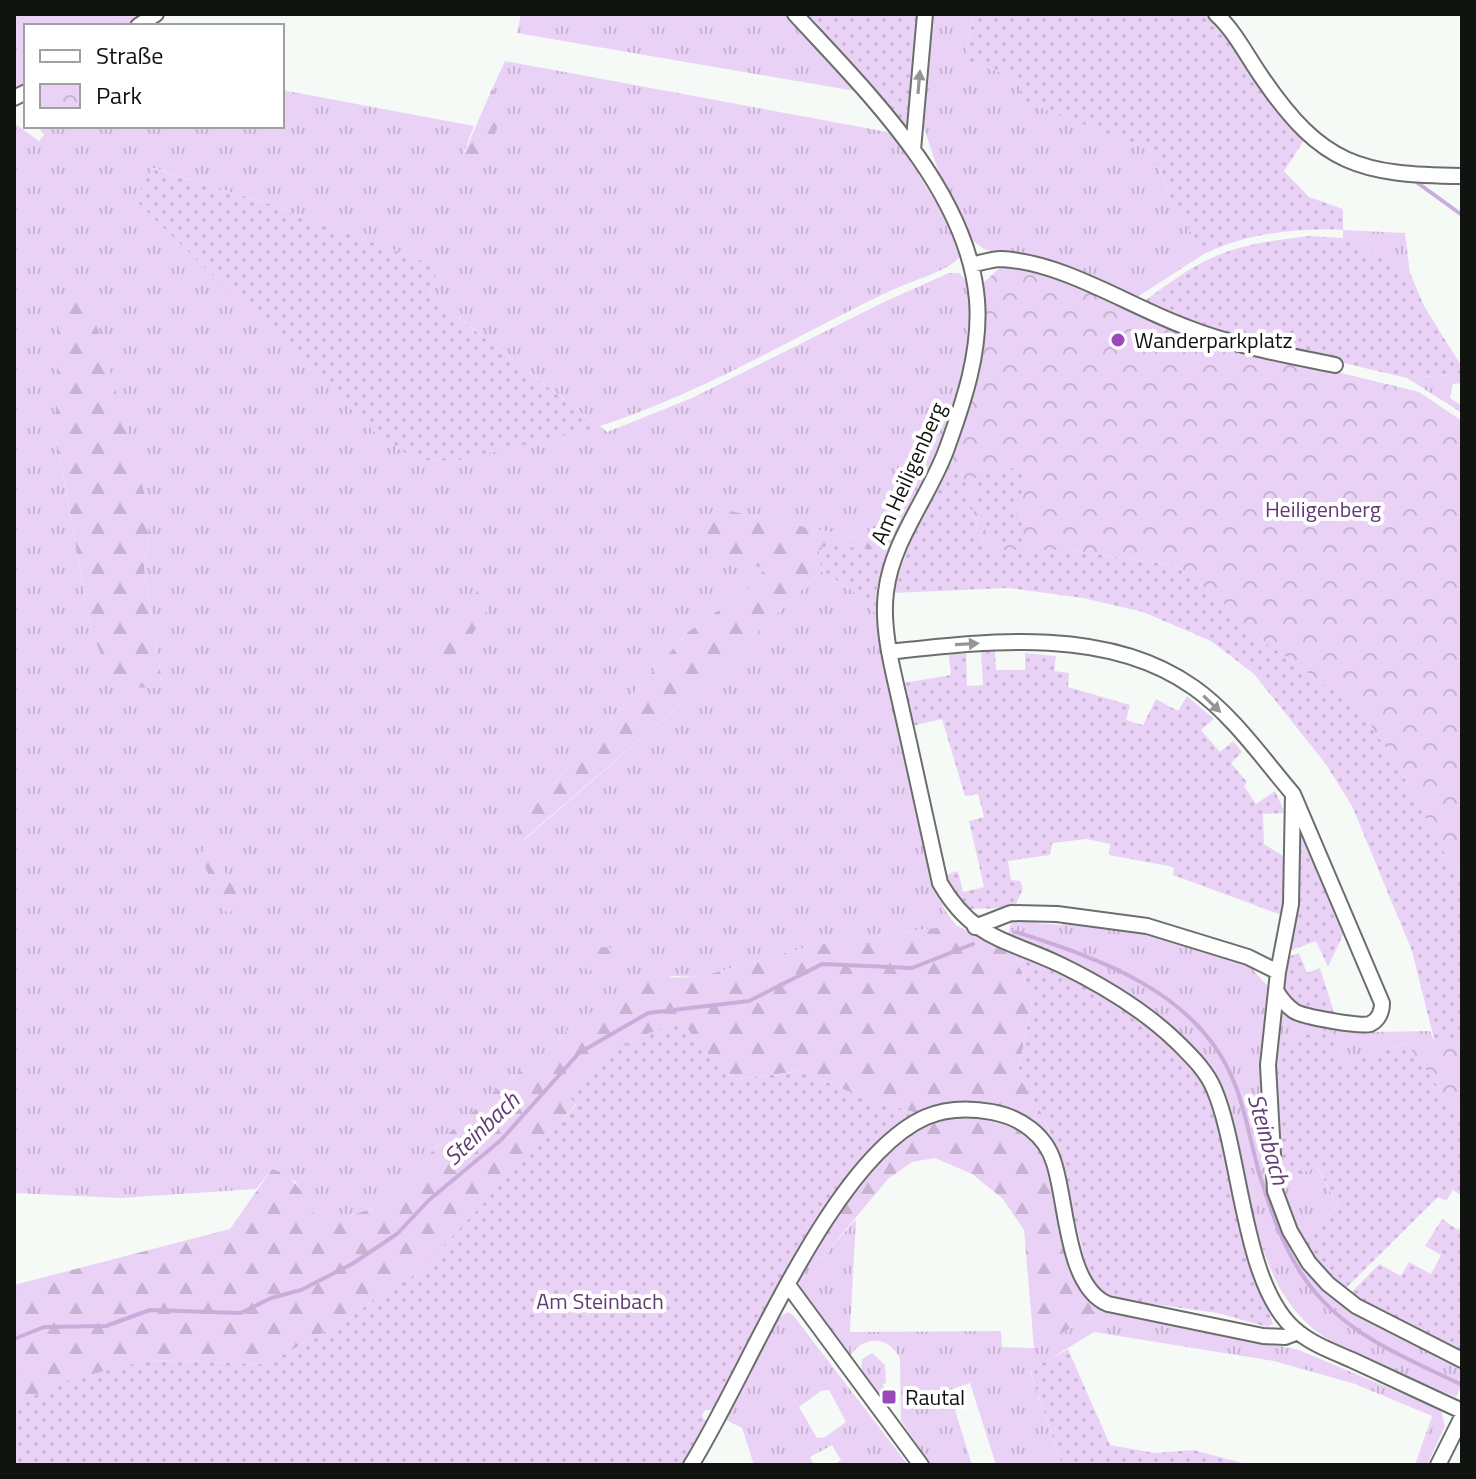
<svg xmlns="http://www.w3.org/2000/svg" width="1476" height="1479" font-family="'Titillium Web',sans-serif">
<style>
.grass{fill:url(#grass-tufts);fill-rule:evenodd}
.forest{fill:url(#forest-firs)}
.park{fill:url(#park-crowns)}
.garden{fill:url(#garden-dots)}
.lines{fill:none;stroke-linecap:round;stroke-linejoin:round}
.stream{stroke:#caadda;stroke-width:4}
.minor-casing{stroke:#6b6f6c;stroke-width:18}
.minor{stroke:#fff;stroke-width:14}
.oneway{fill:#949594}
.poi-dot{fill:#984abb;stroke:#fff;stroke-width:3}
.labels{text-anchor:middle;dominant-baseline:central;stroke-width:8;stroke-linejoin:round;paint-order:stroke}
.poi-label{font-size:22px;fill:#111311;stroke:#fff;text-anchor:start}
.street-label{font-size:22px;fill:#111311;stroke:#fff}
.park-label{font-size:22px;fill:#613b73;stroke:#fff}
.water-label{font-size:24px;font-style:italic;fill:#633d76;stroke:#fff}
</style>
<defs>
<pattern id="grass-tufts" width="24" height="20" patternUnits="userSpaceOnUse" patternTransform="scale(2)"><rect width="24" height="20" fill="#ead2f7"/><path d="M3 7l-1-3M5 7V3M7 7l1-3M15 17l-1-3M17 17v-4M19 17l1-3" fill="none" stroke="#c8b3d3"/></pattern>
<pattern id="forest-firs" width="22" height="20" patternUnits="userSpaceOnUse" patternTransform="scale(2)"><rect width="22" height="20" fill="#ead2f7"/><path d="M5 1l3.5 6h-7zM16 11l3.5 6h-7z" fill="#c8b3d3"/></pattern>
<pattern id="park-crowns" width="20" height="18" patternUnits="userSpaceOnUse" patternTransform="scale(2)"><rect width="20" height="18" fill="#ead2f7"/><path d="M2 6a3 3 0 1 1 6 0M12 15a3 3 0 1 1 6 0" fill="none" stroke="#c8b3d3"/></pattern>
<pattern id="garden-dots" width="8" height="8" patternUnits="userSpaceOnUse" patternTransform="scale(2)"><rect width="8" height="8" fill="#ead2f7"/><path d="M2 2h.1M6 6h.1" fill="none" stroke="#c8b3d3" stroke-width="1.8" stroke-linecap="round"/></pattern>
</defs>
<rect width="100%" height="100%" fill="#f6faf7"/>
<!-- grass -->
<path class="grass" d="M14 14 82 16 79 26H26V85L14 91Z
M521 14H786L855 91 517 33Z
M929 14H974L964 60 1024 80 1019 99 1152 151 1170 196 1204 254 1134 299 1042 265 984 249 972 240 944 188 921 119Z
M505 61 893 133 948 222 960 256C954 269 906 283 890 291 794 337 702 393 600 426L607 432 692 398 886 301 949 273H959L967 281C981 364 944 446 905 517L896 512 867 540 715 508 711 556 766 567 754 585 688 632 516 826 524 840 705 683 821 571 851 589 876 614 933 883 946 912 956 925 814 945 699 977 672 976 574 1024 540 1058 504 1083 449 1133 385 1204 319 1226 296 1182 272 1169 256 1189 120 1198 14 1193V123L39 141 44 135 37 126H282V90L474 126 463 155 502 101 492 89ZM153 168 269 204 439 267 429 295 598 426 456 461 416 460 378 435 136 200ZM55 430 149 537 144 568 163 688 91 630Z
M1343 230 1405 233 1410 273 1343 238Z
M1462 374V383L1453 384 1450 398 1462 406V413L1407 378Z
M1036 917V923L1062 925 1063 920 1145 931 1246 962 1273 992 1272 1002 1343 1027 1373 1032 1430 1031 1435 1043H1406L1343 1065 1281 1181 1316 1166 1338 1206 1302 1240 1276 1184 1267 1186 1285 1236 1323 1288 1351 1311 1390 1327 1462 1365V1385L1456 1397C1416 1380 1339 1354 1309 1325 1272 1292 1259 1241 1249 1195 1241 1159 1237 1116 1219 1083 1177 1006 1083 972 1008 937L1012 918Z
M856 1219 850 1332 1001 1331 1002 1347 1034 1348 1106 1309 1299 1350 1441 1410 1445 1426 1427 1465H1415L1432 1416 1355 1384 1274 1361 1094 1332 1030 1371 1062 1465H996L970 1383 949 1390 972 1465H931L901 1421 900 1359C889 1335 862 1335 849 1358L799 1287 800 1274 811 1255 822 1258Z
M788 1312 793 1315 908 1465H833L841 1460 832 1445 810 1457 814 1465H754L742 1428 724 1419 776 1319ZM829 1390 846 1422 825 1437 817 1438 799 1407 821 1391Z
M872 1353 885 1365 886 1383 883 1384 887 1398 883 1401 861 1372 862 1359Z"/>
<!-- forest -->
<path class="forest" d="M79 14H144L125 26H79Z
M492 89 502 101C503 127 489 142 474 161L463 156Z
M72 291 89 305 100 335 147 503 149 537 144 568 163 688 121 687 110 675 91 630 55 430 59 310Z
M716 508 867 540 896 512 905 517 888 551 819 548 821 571 705 683 523 840 516 826 688 632 754 585 765 568 711 557 699 527Z
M491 574 500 584C484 614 466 659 431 667L428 653Z
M211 844 239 899 228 916 199 854Z
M956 925 1016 956 1032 1003 1018 1072 1044 1118 1054 1149 1018 1114H920L864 1098 801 1071 737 1079 712 1063 684 1024 577 1103 451 1242 418 1273 385 1290 352 1317 266 1364 149 1360 14 1404V1285L230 1229 272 1169C300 1177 307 1202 319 1226L385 1204 449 1133 504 1083 540 1058 574 1024 623 991 652 978 699 977 814 945Z
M599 947 617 948 619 959 608 972 585 970 584 954Z
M969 1116C988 1118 1007 1119 1023 1130 1079 1168 1041 1282 1106 1309L1034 1348 1024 1230 1003 1199 972 1174 935 1158 912 1162 888 1179 822 1258 811 1255C827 1216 884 1148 921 1127 936 1119 952 1116 969 1116Z"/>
<!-- park -->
<path class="park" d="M1004 264 1042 272 1260 353 1419 392 1462 421V876L1441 848 1399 768 1355 702 1324 685 1258 637 1221 601 1177 566 1069 550H987C970 524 976 483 951 462L971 401 983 340V283Z
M1462 1042V1119L1406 1043Z"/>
<!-- garden -->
<path class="garden" d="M804 14H921L909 132 856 67Z
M974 14H1208L1288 124 1305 139 1284 171 1309 197 1343 209V230C1294 228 1248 233 1204 254L1170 196 1152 151 1018 99 1023 80 964 60Z
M152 168 269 204 439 267 429 295 599 427 456 461 416 460 378 435 135 200Z
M1310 236 1343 238 1410 273 1424 306 1462 367V374L1407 378 1263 344 1189 323 1150 306 1146 300C1210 252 1231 245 1310 236Z
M951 462C977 484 969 523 987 550H1069L1177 566 1221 601 1258 637 1324 685 1355 702 1399 768 1441 848 1462 876V1042L1435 1043 1412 951 1352 806 1325 763 1254 674 1211 641 1143 612 1083 598 1008 588 892 593 909 545 946 465Z
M1012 468 1026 473 1016 515 1027 518 1021 543 991 542 984 527 972 479Z
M830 545 888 551 877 588 876 614 851 589 821 571 819 548Z
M995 650 996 670H1025V653L1056 656 1054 671 1069 673 1068 687 1130 705 1126 720 1143 725 1156 699 1178 711 1187 696 1214 719 1201 730 1220 752 1233 741 1242 752 1231 763 1247 782 1244 786 1256 804 1275 791 1285 813 1263 814 1264 844 1288 859 1284 916 1173 875 1174 867 1109 855 1110 844 1087 839 1052 843 1050 855 1008 861 1011 880 1020 881 1023 889 1014 908 964 909 945 875 958 871 963 892 984 887 969 821 984 817 978 794 965 796 942 719 912 726 903 683 951 675 949 655 966 653 967 686 983 685 981 651Z
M1300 823 1346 928 1328 967 1316 941 1289 951Z
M1299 953 1307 973 1320 968 1336 1018 1301 1010 1283 991 1288 957Z
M1016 956C1074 973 1180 1033 1208 1089 1225 1125 1230 1169 1238 1207 1247 1247 1260 1285 1273 1324L1267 1327 1218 1313 1115 1299 1095 1286 1089 1277 1061 1163 1044 1118 1018 1072 1032 1003Z
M684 1024 712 1063 737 1079 801 1071 864 1098 920 1114 886 1139 781 1285 713 1410H705L702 1416 707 1423 681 1465H14V1404L72 1379 149 1360 266 1364 352 1317 385 1290 418 1273 577 1104 566 1095C600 1061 635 1030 684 1024Z
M1330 1030 1343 1065 1406 1043 1462 1119V1196L1453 1190 1446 1201 1438 1197 1344 1290 1319 1265 1302 1240 1338 1206 1317 1167 1281 1181 1279 1041Z
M1442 1219 1458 1230 1462 1225V1357L1349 1295 1379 1264 1401 1276 1409 1262 1431 1274 1441 1255 1425 1246Z
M1068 1349 1110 1445 1155 1453 1193 1450 1250 1465H1062L1030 1370Z"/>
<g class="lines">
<!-- stream -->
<path class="stream" d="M1415 181 1462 215
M1016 932C1100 959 1198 992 1234 1082 1246 1111 1251 1145 1260 1176 1274 1221 1289 1265 1322 1300 1360 1341 1413 1361 1462 1385
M14 1339 44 1327 106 1326 150 1310 241 1313 271 1298 301 1290 352 1264 397 1234 429 1200 501 1140 579 1053 648 1013 749 1001 822 964 912 968 973 944"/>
<!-- minor casing -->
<g class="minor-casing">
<path id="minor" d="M795 14C866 91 968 190 977 300 981 351 964 401 947 448 930 496 892 540 886 592 881 630 894 674 902 711 915 768 927 825 940 883 973 940 1007 939 1061 965 1102 985 1144 1010 1177 1042 1191 1056 1206 1070 1214 1089 1242 1154 1242 1289 1298 1332 1314 1345 1334 1352 1352 1360 1389 1377 1425 1394 1462 1411
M1216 14C1235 31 1248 58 1263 79 1322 165 1360 175 1462 176
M138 26 156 14
M14 98 26 92
M913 150 925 14
M971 265C980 263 992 259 1001 259 1063 262 1129 306 1186 327 1234 346 1286 355 1335 365
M889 652C987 641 1107 626 1193 687 1232 714 1263 759 1293 794
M975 927 1011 913 1057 914 1147 926 1248 957 1278 972
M1277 992C1281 999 1287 1006 1294 1011 1303 1017 1361 1027 1370 1024 1379 1020 1382 1011 1382 1003L1293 794 1291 904 1278 972 1268 1065 1275 1191 1290 1231 1309 1263 1328 1284 1356 1306 1462 1360
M788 1285 921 1465
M691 1465C747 1376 830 1159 926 1117 947 1108 970 1108 992 1112 1020 1117 1046 1135 1054 1163 1067 1202 1066 1287 1108 1304L1263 1336 1285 1337 1298 1332
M1438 1465 1462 1417"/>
</g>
<!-- minor -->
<use href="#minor" class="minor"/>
</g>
<!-- one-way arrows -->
<defs><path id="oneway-solid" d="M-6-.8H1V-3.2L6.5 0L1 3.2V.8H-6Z" transform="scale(2)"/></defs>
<g class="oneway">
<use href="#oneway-solid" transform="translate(919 82) rotate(-85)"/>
<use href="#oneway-solid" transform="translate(967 644) rotate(-3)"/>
<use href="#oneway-solid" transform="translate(1212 704) rotate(44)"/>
</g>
<!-- markers -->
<g class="poi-dot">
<circle cx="1118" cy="340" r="8"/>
<rect x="881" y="1389" width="16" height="16" rx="4"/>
</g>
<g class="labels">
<!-- poi labels -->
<g class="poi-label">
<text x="1134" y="340">Wanderparkplatz</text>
<text x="905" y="1397">Rautal</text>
</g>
<!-- street labels -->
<g class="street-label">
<text transform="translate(908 473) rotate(-66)">Am Heiligenberg</text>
</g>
<!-- park labels -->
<g class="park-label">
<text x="1323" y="509">Heiligenberg</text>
<text x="600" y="1301">Am Steinbach</text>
</g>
<!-- water labels -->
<g class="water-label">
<text transform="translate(481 1128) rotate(-44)">Steinbach</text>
<text transform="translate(1269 1139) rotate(74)">Steinbach</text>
</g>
</g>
<!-- border -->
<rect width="1476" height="1479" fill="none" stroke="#111311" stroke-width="32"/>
<!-- legend -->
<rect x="24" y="24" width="260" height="104" fill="#ffffff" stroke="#a0a1a0" stroke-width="2"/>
<rect x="40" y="50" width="40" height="12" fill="#ffffff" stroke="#a0a1a0" stroke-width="2"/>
<text x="96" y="64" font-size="24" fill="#111311">Straße</text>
<rect x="40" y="84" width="40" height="24" fill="url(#park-crowns)" stroke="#a0a1a0" stroke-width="2"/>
<text x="96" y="104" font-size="24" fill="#111311">Park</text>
</svg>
